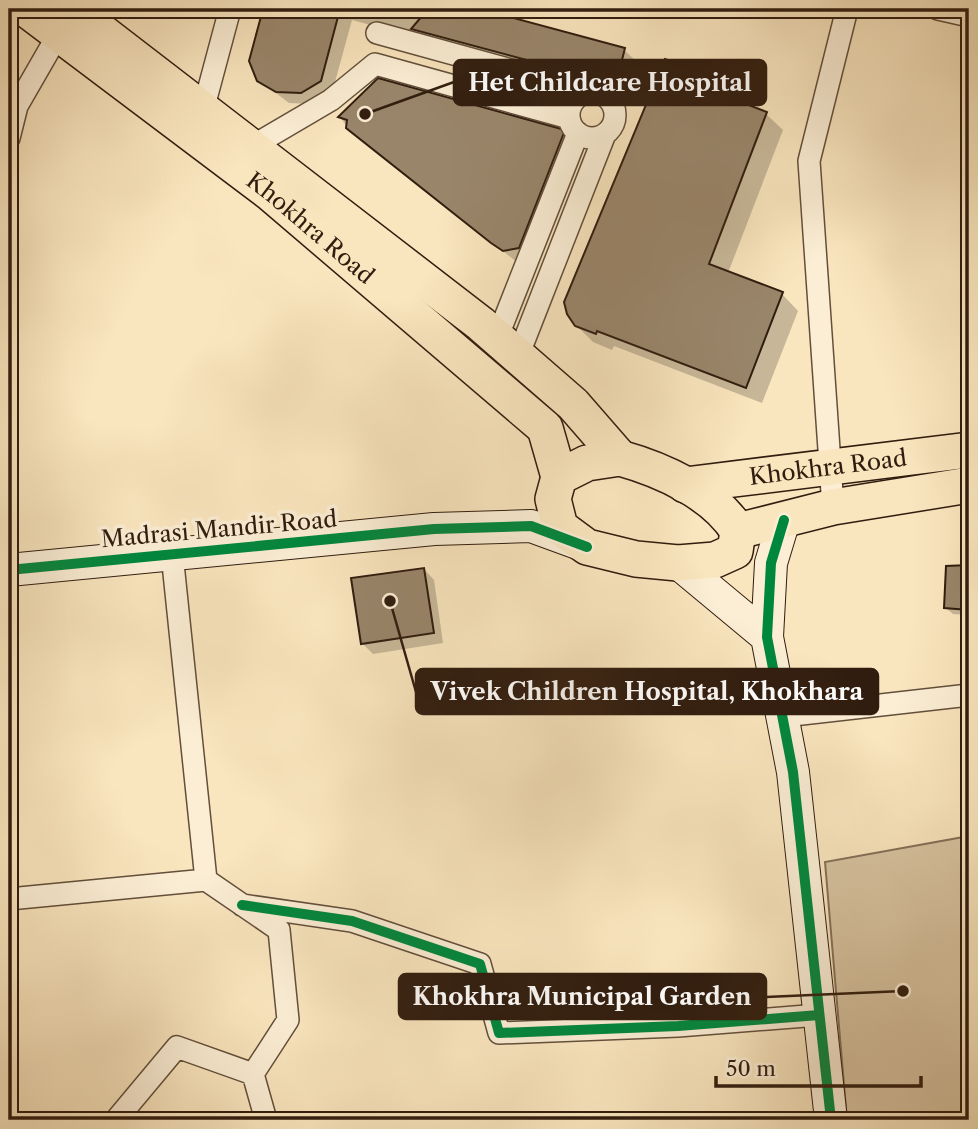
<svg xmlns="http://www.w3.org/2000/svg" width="978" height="1129" font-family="'Libre Caslon Text',serif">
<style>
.green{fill:#d7c3a0;stroke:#847058;stroke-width:2}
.shadow{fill:#0003}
.building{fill:#99856a;stroke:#311d0f;stroke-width:2}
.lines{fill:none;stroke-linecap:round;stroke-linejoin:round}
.street-casing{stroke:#634f3b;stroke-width:24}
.secondary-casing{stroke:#311d0f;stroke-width:34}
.primary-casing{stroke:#311d0f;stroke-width:38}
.street{stroke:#fbeed5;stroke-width:21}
.secondary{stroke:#fbeed5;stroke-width:32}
.primary{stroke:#f9e5be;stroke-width:35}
.cycleway-casing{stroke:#fbeed5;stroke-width:15}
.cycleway{stroke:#00873e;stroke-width:10}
.labels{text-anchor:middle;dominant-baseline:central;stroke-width:7;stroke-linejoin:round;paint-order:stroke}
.street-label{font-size:23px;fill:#311d0f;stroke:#fbeed5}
.leader{fill:none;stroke:#311d0f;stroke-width:2.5}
.callout-dot{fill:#311d0f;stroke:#fbeed5;stroke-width:2.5}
.callout{fill:#311d0f;stroke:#311d0f;stroke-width:2.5}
.callout-label{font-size:24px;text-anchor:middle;font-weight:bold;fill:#fff}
</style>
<rect width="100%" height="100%" fill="#f9e5be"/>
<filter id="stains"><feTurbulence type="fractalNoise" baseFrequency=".00286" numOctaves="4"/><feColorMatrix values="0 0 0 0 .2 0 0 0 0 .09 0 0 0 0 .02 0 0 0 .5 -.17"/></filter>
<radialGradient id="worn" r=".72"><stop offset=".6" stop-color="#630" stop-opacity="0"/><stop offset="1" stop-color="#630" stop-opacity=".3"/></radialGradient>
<!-- green -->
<path class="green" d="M969 836V1120H847L825 862Z"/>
<!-- shadow -->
<path class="shadow" d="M265 9H474L624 50 636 61 627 94 352 20 332 93 313 104 289 103 259 80 250 61Z
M703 76 718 95 766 114 783 130 728 273 782 294 798 311 762 403 614 346 612 350 593 342 576 325Z
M378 80 564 132 577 145 518 263 348 128 340 117Z
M947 567H969V615L953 614 946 608Z
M424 569 434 580 443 643 373 654 363 644Z"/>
<!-- building -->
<path class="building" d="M263 9H340L321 81 301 93 276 92 257 81 249 61Z
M428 9H480L625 48 616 84 411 29Z
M665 59 704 75 699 86 767 112 709 264 783 292 746 388 597 331 596 334 575 326 567 314 564 302Z
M378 78 565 130 519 248 503 251 491 243 346 128 347 120 338 117Z
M969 565V610L944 608 946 566Z
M424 568 434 633 361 644 351 578Z"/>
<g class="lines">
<!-- street casing -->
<g class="street-casing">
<path id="street" d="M938 9 969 16
M377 33 591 92
M569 115a23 23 0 1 1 46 0a23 23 0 1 1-46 0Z
M203 110 230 9
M9 138 17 106 59 33
M251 147 331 100 375 64 569 118
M497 338 578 133
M518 356 605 134
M833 507 809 161 847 9
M172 554 206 880 279 930 288 1020 253 1074
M784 716 969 695
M9 899 206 880
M242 905 352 921 480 964 499 1033 678 1026 819 1015
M116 1120 177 1047 253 1074 266 1120"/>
</g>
<!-- secondary casing -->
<g class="secondary-casing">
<path id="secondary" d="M784 520 771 563 767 637 793 772 831 1120
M678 563 767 637
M9 570 434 529 531 526 583 545"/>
</g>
<!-- primary casing -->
<g class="primary-casing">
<g id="primary">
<path id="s1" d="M26 9 270 193 545 428 559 477"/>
<path d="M72 9 481 324 573 404 620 458"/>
<path d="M620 458C663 470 714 493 738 531L735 551 715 560 678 563 636 559 587 547 560 527 553 499 559 477 587 463Z"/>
<path id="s2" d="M685 485 969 450"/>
<path d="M738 531 833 507 969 485"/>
</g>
</g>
<!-- street -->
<use href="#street" class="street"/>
<!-- secondary -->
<use href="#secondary" class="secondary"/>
<!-- primary -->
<use href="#primary" class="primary"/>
<!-- cycleway casing -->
<g class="cycleway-casing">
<path id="cycleway" d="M784 520 771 563 767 637 793 772 831 1120
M9 570 434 529 531 526 587 547
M242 905 352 921 480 964 499 1033 678 1026 819 1015"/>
</g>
<!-- cycleway -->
<use href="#cycleway" class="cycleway"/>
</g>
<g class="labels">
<!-- street labels -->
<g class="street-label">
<text stroke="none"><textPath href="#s1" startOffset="359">Khokhra Road</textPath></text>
<text stroke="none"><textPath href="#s2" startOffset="144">Khokhra Road</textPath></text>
<text transform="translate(219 529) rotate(-5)">Madrasi Mandir Road</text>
</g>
</g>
<!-- callouts -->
<path class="leader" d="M365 114L454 82M390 601L416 692M903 991L766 997"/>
<g class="callout-dot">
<circle cx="365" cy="114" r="7"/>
<circle cx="390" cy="601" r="7"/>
<circle cx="903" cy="991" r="7"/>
</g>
<g class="callout">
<rect x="454" y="60" width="312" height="45" rx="7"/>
<rect x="416" y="669" width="462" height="45" rx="7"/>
<rect x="399" y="974" width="367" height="45" rx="7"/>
</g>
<g class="callout-label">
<text x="610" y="91">Het Childcare Hospital</text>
<text x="647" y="700">Vivek Children Hospital, Khokhara</text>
<text x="582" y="1005">Khokhra Municipal Garden</text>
</g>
<!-- margin -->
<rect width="978" height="1129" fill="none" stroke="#f9e5be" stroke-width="35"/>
<rect x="10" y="10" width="957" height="1108" fill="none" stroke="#311d0f" stroke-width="3.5"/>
<rect x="18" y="18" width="943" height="1094" fill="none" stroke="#311d0f" stroke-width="2"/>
<!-- scale -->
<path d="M716 1076v10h205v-10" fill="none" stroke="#311d0f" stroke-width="3.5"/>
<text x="726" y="1076" font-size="21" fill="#311d0f" stroke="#fbeed5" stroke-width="5" paint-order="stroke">50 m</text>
<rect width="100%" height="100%" filter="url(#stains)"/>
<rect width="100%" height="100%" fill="url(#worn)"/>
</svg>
